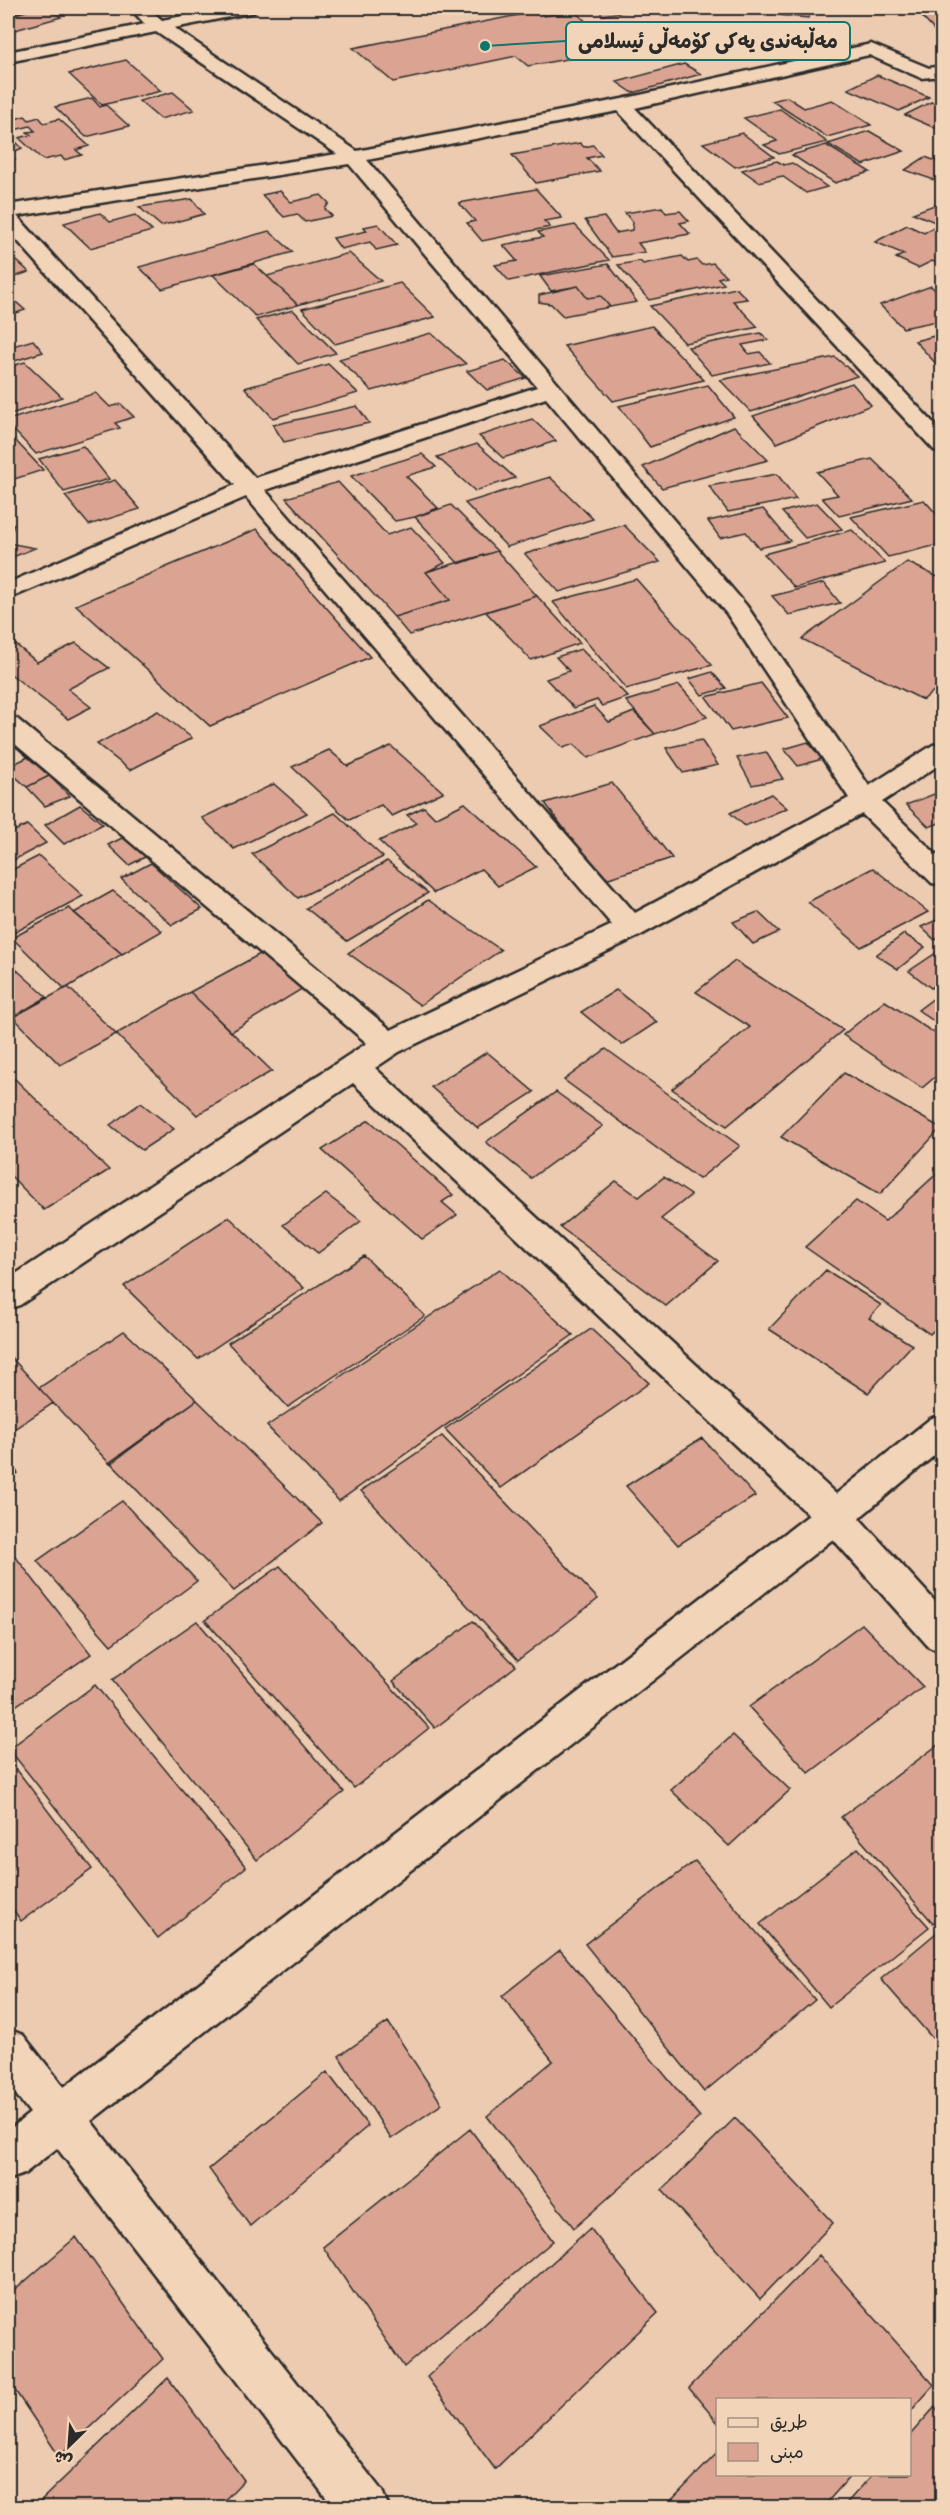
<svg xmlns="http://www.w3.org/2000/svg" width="950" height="2515" font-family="'Patrick Hand','Playpen Sans Arabic',sans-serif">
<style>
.building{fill:#dba492;stroke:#2b2b2b;stroke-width:1.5}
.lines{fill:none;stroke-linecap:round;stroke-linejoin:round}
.minor-casing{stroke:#2b2b2b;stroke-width:5}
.minor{fill:#f2d5b9;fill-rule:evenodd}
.leader{fill:none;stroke:#0f766e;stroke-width:2}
.callout-dot{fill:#0f766e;stroke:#f2d5b9;stroke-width:2}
.callout{fill:#f2d5b9;stroke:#0f766e;stroke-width:2}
.callout-label{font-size:20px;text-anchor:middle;font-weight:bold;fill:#2b2b2b}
</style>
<rect width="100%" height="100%" fill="#edcbb1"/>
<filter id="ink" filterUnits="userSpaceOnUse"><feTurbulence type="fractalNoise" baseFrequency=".0167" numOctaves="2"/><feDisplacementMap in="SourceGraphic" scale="12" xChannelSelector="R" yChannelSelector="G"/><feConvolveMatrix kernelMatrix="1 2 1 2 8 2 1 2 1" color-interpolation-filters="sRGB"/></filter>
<g filter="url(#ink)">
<!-- building -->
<path class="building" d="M8 8H33L8 14Z
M37 8H47L61 17 8 32V16Z
M596 8H649L603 15Z
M782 8H837L835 12 812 10 808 18 779 15Z
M914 8H942V39Z
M538 11 544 16 574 11 612 44 601 47 606 52 528 66 516 56 393 82 353 48Z
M126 60 161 91 102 105 69 74Z
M684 64 701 74 633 93 617 82Z
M877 75 929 97 899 111 848 89Z
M173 92 194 110 160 119 139 101Z
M787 97 804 108 832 100 871 125 827 137 772 101Z
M92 98 100 107 106 105 129 126 86 137 55 107Z
M931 102 942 106V131L905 115Z
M780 109 827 142 779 154 764 145 777 141 744 118Z
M25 116 29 120 39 117 44 123 59 119 89 146 76 150 82 155 64 160 61 156 43 160 19 138 31 135 27 132 35 131 30 126 11 131 8 128V121Z
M869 131 904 151 863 165 828 144Z
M742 133 774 157 735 167 703 143Z
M8 134 22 148 9 154 15 159 8 161Z
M580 143 584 147 593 145 602 155 587 158 600 171 536 183 512 155Z
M826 145 870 172 835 183 792 155Z
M925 157 942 163V174L934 180 905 170Z
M777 161 784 165 792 163 827 187 806 193 782 176 759 182 742 170Z
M536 189 562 218 544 221 550 227 482 241 467 223 475 221 459 203Z
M280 191 291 202 321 195 329 203 325 209 332 216 305 222 297 214 284 217 262 195Z
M192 199 204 214 161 226 139 207Z
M942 202V225L913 213Z
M662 207 666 213 680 211 689 221 680 223 690 234 638 243 645 252 612 257 585 220 604 217 616 233 632 230 633 223 625 213Z
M100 213 110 222 135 215 152 231 90 248 64 223Z
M378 224 397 245 376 250 370 242 341 249 333 238 367 231 364 227Z
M575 225 609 260 509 281 495 265 517 261 503 245 543 237 538 232Z
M907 225 924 233 934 227 942 231V265L932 261 918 268 896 258 904 254 875 242Z
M269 231 293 252 162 289 139 267Z
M349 253 381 281 298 305 267 276Z
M682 256 688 262 697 260 702 265 713 263 726 276 718 278 724 284 649 300 618 265 640 261 643 264Z
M17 261 29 272 8 279V264Z
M254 264 298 305 256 317 213 275Z
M608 264 637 302 610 307 601 296 587 298 578 286 551 291 540 276Z
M400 283 435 317 335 344 302 309Z
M578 286 587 298 601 296 610 307 563 316 551 304 539 302V295Z
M931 286 942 297V320L903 328 880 305Z
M736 288 747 299 733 301 758 327 685 343 650 306Z
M8 295 25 310 8 316Z
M293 310 336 353 298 364 256 320Z
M652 326 704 380 613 401 564 346Z
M431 333 466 364 372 391 339 359Z
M761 333 768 340 742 345 749 354 760 352 770 363 712 375 688 347Z
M942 334V370L915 341Z
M33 340 43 352 8 363V341L13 346Z
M835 357 857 376 751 412 720 380Z
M505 360 526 378 487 390 467 371Z
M25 362 62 397 8 415V367Z
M328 364 358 393 273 418 245 388Z
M852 383 871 405 777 443 753 416Z
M708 385 734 417 650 447 619 406Z
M96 393 110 407 121 404 134 417 115 423 120 428 36 454 8 424V420Z
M357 406 369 423 284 442 273 425Z
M532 419 556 441 503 458 479 436Z
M734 426 768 460 662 488 643 467Z
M14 439 43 470 8 481V441Z
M477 444 515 478 475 491 437 457Z
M83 446 109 479 64 492 39 459Z
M422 454 436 467 406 476 438 508 415 517 395 521 351 476Z
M872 459 912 498 839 516 822 498 838 495 817 472Z
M777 474 796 499 728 512 709 486Z
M550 477 593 519 507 547 465 503Z
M115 480 140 509 89 525 65 496Z
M338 482 387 535 411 527 445 563 426 572 450 600 394 617 286 498Z
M924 500 942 520V544L888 557 851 517Z
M817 503 842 529 805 538 782 512Z
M451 505 497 551 459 564 415 517Z
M763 509 790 541 759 548 746 532 720 538 708 521Z
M14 524 8 543 35 548 8 559V527Z
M624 525 660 562 559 592 525 554Z
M257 529 370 657 210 726 76 605Z
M852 530 885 563 795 588 764 554Z
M497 551 537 596 409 635 394 617 450 600 426 572Z
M907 562 942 579V684L923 700 802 639Z
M636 579 712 665 626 689 553 602Z
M824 583 840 603 789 615 772 596Z
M537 596 580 643 531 660 486 612Z
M76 643 109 668 68 689 91 707 68 719 8 672V648L15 644 37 662Z
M581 649 628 697 602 706 597 700 574 708 546 679 569 671 556 657Z
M712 672 726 688 702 695 689 679Z
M761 683 788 718 731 731 706 697Z
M679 685 707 717 655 734 626 701Z
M594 706 609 722 634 712 655 734 588 758 574 744 563 748 540 726Z
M158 711 192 738 130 770 97 744Z
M701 740 718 765 683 773 666 748Z
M808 742 822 759 798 766 784 749Z
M391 746 443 792 392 816 381 805 349 820 292 767 329 750 348 766Z
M766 752 783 779 752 785 737 758Z
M28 757 49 776 27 787 8 770V767Z
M49 776 70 796 45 806 27 787Z
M612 783 672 858 602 880 545 803Z
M274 784 307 813 234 849 202 818Z
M942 791V822L929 827 906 805Z
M771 794 787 808 745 826 730 813Z
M465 803 536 867 498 886 481 869 434 893 379 841 417 823 407 815 424 807 435 818Z
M80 805 103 824 64 844 45 825Z
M335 813 383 857 298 898 252 854Z
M27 825 46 843 8 863V834Z
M126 836 147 856 129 865 108 845Z
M39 856 83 896 8 936V872Z
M387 861 428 893 347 941 306 908Z
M151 863 202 909 172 925 121 879Z
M873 868 928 912 861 947 808 902Z
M113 891 162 931 122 954 74 913Z
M428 900 501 950 420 1005 348 953Z
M69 908 122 954 65 989 12 938Z
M758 912 779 932 753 944 733 922Z
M939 919 942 922V936L935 940 921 927Z
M904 934 925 947 898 969 876 955Z
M942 949V980L931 988 909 971Z
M262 953 305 987 231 1032 190 992Z
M735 961 843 1030 727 1126 672 1089 750 1027 696 992Z
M8 962 47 997 8 1020Z
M68 987 116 1034 60 1065 13 1017Z
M616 990 657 1022 622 1045 581 1012Z
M190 992 272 1071 197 1115 116 1034Z
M942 992V1027L918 1010Z
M885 1001 942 1038V1071L922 1088 843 1035Z
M606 1049 740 1146 699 1179 564 1080Z
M487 1052 534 1092 478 1128 431 1087Z
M844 1073 941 1128 880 1194 781 1137Z
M15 1079 109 1170 44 1210 8 1173V1084Z
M556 1092 603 1126 531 1178 486 1142Z
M141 1103 174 1129 142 1150 110 1125Z
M369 1120 453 1195 442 1202 457 1215 422 1239 322 1150Z
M942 1169V1322L930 1334 805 1247 856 1201 885 1221Z
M664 1177 691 1195 661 1219 718 1261 666 1306 560 1227 616 1181 639 1197Z
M326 1194 361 1221 318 1253 283 1225Z
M229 1217 304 1288 198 1359 124 1286Z
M364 1256 425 1316 288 1407 228 1343Z
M500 1269 573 1335 339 1501 267 1426Z
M826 1270 881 1305 869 1318 912 1345 868 1393 769 1329Z
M591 1329 649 1383 501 1488 445 1429Z
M124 1331 197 1400 110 1464 39 1388Z
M10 1356 53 1403 8 1433V1357Z
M197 1400 322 1523 234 1591 110 1462Z
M442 1436 598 1599 518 1660 361 1491Z
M702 1438 755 1496 678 1545 626 1486Z
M8 1461 18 1473 8 1480Z
M122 1501 197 1581 111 1645 37 1561Z
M8 1547 91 1654 8 1711Z
M280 1566 429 1728 354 1788 205 1620Z
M197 1621 344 1792 257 1860 112 1680Z
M473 1621 516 1666 435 1728 393 1681Z
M862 1624 923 1687 809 1773 749 1707Z
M95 1685 246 1867 158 1938 9 1749Z
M733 1735 790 1790 729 1846 671 1790Z
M942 1742V1915L933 1923 841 1817Z
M14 1766 92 1869 21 1921 8 1902V1770Z
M858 1848 929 1927 829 2007 760 1924Z
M695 1861 815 2000 704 2092 585 1944Z
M942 1928V2044L940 2047 881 1979Z
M560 1950 700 2117 574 2228 487 2116 553 2061 502 1996Z
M388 2022 442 2104 391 2139 339 2056Z
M327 2072 368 2126 250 2226 209 2169Z
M735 2118 833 2223 760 2299 662 2190Z
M470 2129 553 2241 404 2367 323 2247Z
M590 2228 658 2313 495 2469 427 2377Z
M76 2237 163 2359 59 2456 8 2380V2296Z
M819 2255 934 2385 910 2412V2400H718V2423L689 2388Z
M168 2378 244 2480 217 2508H33Z
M935 2407 942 2415V2508H842L873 2474H910V2435Z
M718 2452V2474H852L822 2508H664Z"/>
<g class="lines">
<!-- minor casing -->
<g class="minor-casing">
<path id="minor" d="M130 8H148L162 20 225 8H256L254 12 174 28 357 151 622 99 871 44 929 68 942 66V76L921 78 869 55 635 108 942 432V452L934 450 618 111 367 160 746 605 869 786 933 745 942 743V763L882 802 942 860V885L932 883 862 814 641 935 399 1052 375 1068 836 1494 930 1419 942 1414V1449L859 1518 942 1609V1652L929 1647 833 1539 91 2121 382 2491 389 2508H334L57 2148 24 2174 8 2180V2131L30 2113 8 2084V2029L23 2035 64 2087 809 1515 353 1083 20 1305 8 1309V1279L367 1043 8 738V717L17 719 391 1030 612 925 246 497 8 599V583L235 485 8 230V205L337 154 156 32 8 62V52L145 24ZM349 164 537 387 255 478 17 216ZM546 398 727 614 849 798 635 913 265 490Z"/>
</g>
<!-- minor -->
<use href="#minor" class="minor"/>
</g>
</g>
<!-- callouts -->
<path class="leader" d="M485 46L566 41"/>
<circle class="callout-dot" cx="485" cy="46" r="6"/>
<rect class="callout" x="566" y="22" width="284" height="38" rx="6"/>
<g class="callout-label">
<text x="708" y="48">مەڵبەندی یەکی کۆمەڵی ئیسلامی</text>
</g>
<!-- margin -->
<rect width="950" height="2515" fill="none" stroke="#f2d5b9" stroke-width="30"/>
<rect x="15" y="15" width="920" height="2485" fill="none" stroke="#2b2b2b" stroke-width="2" filter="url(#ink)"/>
<!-- legend -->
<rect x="716" y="2398" width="195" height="78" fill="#f2d5b9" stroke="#a29180" stroke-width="1.5"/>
<rect x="728" y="2418" width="30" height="9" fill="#f2d5b9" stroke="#a29180" stroke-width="1.5"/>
<text x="770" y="2428" font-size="18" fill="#2b2b2b">طريق</text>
<rect x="728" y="2443" width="30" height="18" fill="#dba492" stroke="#a29180" stroke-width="1.5"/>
<text x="770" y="2458" font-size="18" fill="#2b2b2b">مبنى</text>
<!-- north arrow -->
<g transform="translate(69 2446) rotate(205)" stroke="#f2d5b9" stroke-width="4.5" paint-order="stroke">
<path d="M0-4.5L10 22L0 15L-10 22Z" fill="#2b2b2b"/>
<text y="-9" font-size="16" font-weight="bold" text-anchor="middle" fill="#2b2b2b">ش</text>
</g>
</svg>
